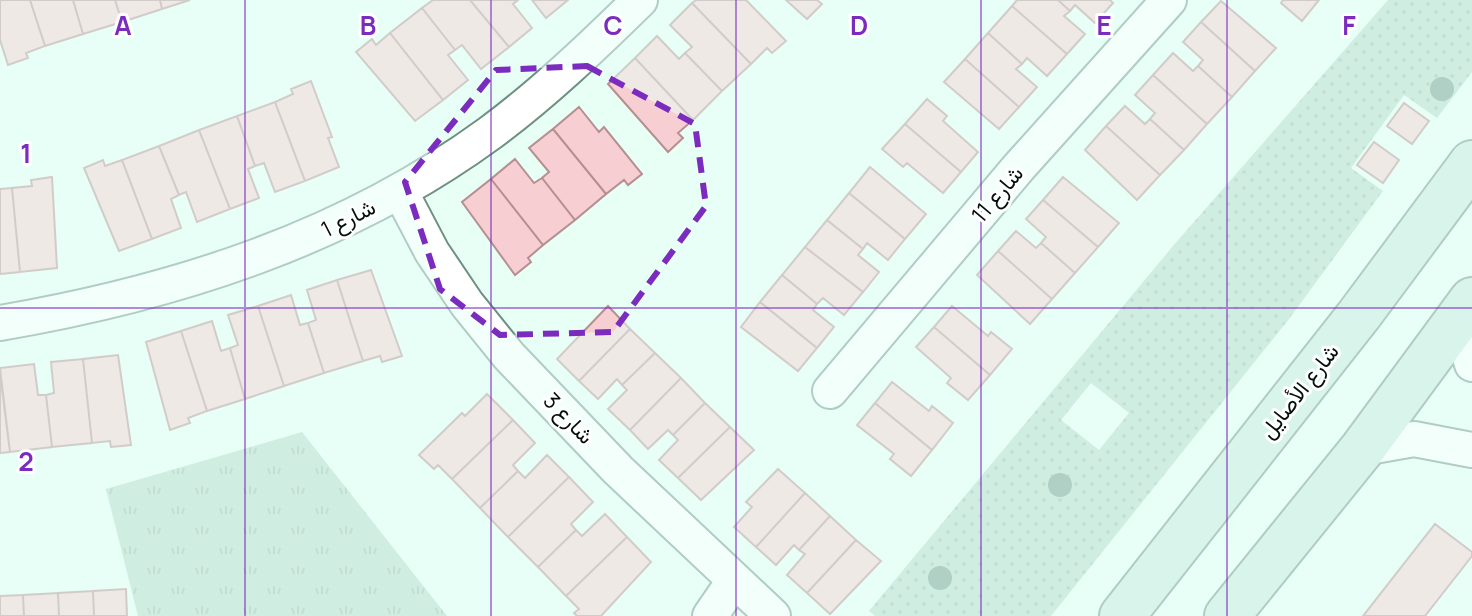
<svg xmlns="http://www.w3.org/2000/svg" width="1472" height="616" font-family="Manrope,Vazirmatn,sans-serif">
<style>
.grass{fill:url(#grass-dots);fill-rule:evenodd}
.park{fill:url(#park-tufts)}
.building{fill:#f7ced1;stroke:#b68f93;stroke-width:2}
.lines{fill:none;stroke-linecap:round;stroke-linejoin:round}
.street-casing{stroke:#6c9082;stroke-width:38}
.secondary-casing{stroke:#6c9082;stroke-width:48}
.street{stroke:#fff;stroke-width:34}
.secondary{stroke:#c8e8dd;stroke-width:44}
.tree{fill:#6f978a}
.marked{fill:none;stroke:#7b2cbf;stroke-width:6;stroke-dasharray:16 10;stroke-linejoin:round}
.grid{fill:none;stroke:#7b2cbf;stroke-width:2;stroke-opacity:0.55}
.labels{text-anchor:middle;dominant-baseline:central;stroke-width:6;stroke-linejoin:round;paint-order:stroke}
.street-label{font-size:22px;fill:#030f0a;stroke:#fff}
.grid-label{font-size:26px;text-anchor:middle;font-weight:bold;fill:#7b2cbf;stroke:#fff;stroke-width:6;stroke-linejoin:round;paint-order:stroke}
</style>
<defs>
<pattern id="grass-dots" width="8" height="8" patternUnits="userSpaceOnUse" patternTransform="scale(2)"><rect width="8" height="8" fill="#b3d7c8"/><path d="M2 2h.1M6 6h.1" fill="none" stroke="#98b7aa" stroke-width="1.8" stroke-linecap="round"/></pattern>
<pattern id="park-tufts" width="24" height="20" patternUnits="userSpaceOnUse" patternTransform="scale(2)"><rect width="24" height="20" fill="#b3d7c8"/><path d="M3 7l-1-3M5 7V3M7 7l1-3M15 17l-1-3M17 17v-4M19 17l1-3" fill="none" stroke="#98b7aa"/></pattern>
</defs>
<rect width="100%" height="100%" fill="#e7fff5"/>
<!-- grass -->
<path class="grass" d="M1388 0H1472V72L1437 118 1404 95 1351 168 1383 191 1289 319 1051 616H875L869 611 1173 246ZM1091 383 1129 413 1099 450 1061 420Z"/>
<!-- park -->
<path class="park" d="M302 432 447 616H138L106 489Z"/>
<!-- building -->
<path class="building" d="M0 0H30L45 46 26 53 28 58 8 65 0 40Z
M30 0H73L83 34 45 46Z
M73 0H115L122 22 83 34Z
M115 0H160L162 9 122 22Z
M160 0H190L162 9Z
M433 0H470L509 47 481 69 462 45 455 50 422 8Z
M470 0H518L513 4 532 28 509 47Z
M532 0H568L546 18Z
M696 0H746L786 41 772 53 767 48 751 64 692 3Z
M786 0H817L822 4 807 19Z
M1017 0H1058L1070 11 1064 16 1085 34 1067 54 1012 6Z
M1058 0H1110L1113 3 1095 23 1075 5 1070 11Z
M1283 0H1319L1302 21 1281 3Z
M1221 1 1276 48 1255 71 1201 22Z
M692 3 751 64 722 91 685 53 692 47 670 25Z
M1012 6 1067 54 1047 76 1027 58 1022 64 988 33Z
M422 8 455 50 448 55 468 80 443 100 390 33Z
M1201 22 1255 71 1232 97 1198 66 1203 60 1183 42Z
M390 33 443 100 415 121 356 52 372 39 376 45Z
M988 33 1022 64 1016 69 1037 87 1019 107 965 59Z
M657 36 679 59 685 53 722 91 693 120 635 58Z
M1173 53 1193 71 1198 66 1232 97 1207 124 1153 75Z
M635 58 693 120 678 133 683 138 668 152 608 84Z
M965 59 1019 107 999 129 944 82Z
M1153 75 1207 124 1184 150 1150 119 1155 113 1135 95Z
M311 81 332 137 328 138 339 167 305 181 275 102 293 94 291 89Z
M927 99 947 116 943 121 978 152 961 172 905 124Z
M275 102 305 181 275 192 264 163 255 166 237 116Z
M1404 103 1429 121 1412 144 1387 126Z
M1125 106 1145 124 1150 119 1184 150 1160 175 1106 126Z
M579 107 599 132 604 127 642 174 628 185 624 180 606 194 553 129Z
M237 116 255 166 248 169 259 198 230 209 199 130Z
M905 124 961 172 943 193 907 163 903 167 882 149Z
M1106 126 1160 175 1137 200 1085 150Z
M553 129 606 194 575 220 542 178 549 172 529 148Z
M199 130 230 209 197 222 186 192 179 195 159 146Z
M1374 142 1399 160 1383 183 1357 165Z
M159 146 179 195 171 199 181 228 152 239 122 160Z
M515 159 534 183 542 178 575 220 543 245 491 179Z
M103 160 105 166 122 160 152 239 119 251 84 168Z
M870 167 926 214 905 239 849 193Z
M52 177 57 268 20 272 12 188 32 186 31 180Z
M1063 177 1119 223 1098 247 1043 200Z
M491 179 543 245 528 258 531 262 515 275 462 202Z
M12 188 20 272 0 274V189Z
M849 193 905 239 888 260 867 243 863 249 827 220Z
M1043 200 1098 247 1075 273 1041 243 1046 237 1026 219Z
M827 220 863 249 858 255 879 272 863 292 805 247Z
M1016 231 1036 248 1041 243 1075 273 1052 299 998 251Z
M805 247 863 292 844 315 823 298 817 304 782 275Z
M998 251 1052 299 1030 324 977 275Z
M371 270 402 356 382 362 380 356 363 361 337 280Z
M782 275 817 304 813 310 834 327 817 348 760 302Z
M337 280 363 361 324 373 308 323 316 320 307 290Z
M291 295 300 325 308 323 324 373 284 386 258 306Z
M760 302 817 348 798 371 741 327Z
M258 306 284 386 245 399 230 348 238 345 228 315Z
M608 306 630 329 579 381 557 359Z
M952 306 988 336 991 332 1012 349 990 375 934 327Z
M212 321 221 351 230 348 245 399 207 411 181 331Z
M934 327 990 375 968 400 947 383 951 378 916 347Z
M630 329 655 353 622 385 617 379 598 399 579 381Z
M181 331 207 411 188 418 190 423 170 430 146 342Z
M655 353 681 378 630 430 608 409 627 390 622 385Z
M118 355 131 445 111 447 110 441 92 443 83 359Z
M83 359 92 443 52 447 46 395 54 393 51 362Z
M34 364 38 395H46L52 447 10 452 0 368Z
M0 373 10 452 0 453Z
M681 378 705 403 673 435 668 430 648 449 630 430Z
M892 382 929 411 932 406 953 423 932 450 875 403Z
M487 394 513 420 452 479 438 465 434 469 419 455 462 413 465 416Z
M705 403 730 427 678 478 659 460 678 440 673 435Z
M875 403 932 450 911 476 890 459 894 454 857 425Z
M513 420 535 443 513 465 518 471 480 508 452 479Z
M730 427 754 450 701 500 678 478Z
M547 455 569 477 508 537 480 508 518 471 525 478Z
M778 469 805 493 756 547 734 527 752 507 746 502Z
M569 477 593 502 571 524 576 530 538 567 508 537Z
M805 493 830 516 799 550 794 545 776 565 756 547Z
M605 514 627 537 566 596 538 567 576 530 582 536Z
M830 516 856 540 807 593 787 575 805 554 799 550Z
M1435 524 1472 552V556L1425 616H1363Z
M627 537 651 562 601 616H577L574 613 579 609 566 596Z
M856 540 881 561 830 614 807 593Z
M126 589 127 616H94L93 591Z
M93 591 94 616H59L58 593Z
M58 593 59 616H24L23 595Z
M23 595 24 616H0V596Z"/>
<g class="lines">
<!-- street casing -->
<g class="street-casing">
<path id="street" d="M400 191 432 252 467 304 509 356 618 470 773 616
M1458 319 1472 364
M0 323C175 293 345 239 490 133 544 93 592 47 640 0
M830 391 1019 167 1169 0
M1363 448 1414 439 1472 450
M710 616 734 581"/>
</g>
<!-- secondary casing -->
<g class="secondary-casing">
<path id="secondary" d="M1122 616 1359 315 1472 163
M1227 616 1363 448 1472 300"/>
</g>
<!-- street -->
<use href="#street" class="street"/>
<!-- secondary -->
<use href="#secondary" class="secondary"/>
</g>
<!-- trees -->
<g class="tree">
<circle cx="1442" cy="89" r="12"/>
<circle cx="1060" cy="485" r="12"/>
<circle cx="940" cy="578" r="12"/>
</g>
<!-- marked area -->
<path d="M0 0H1472V616H0ZM587 66 695 124 706 206 613 332 500 335 440 289 405 182 496 70Z" fill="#e7fff5" fill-opacity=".55" fill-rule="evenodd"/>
<path class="marked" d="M587 66 695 124 706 206 613 332 500 335 440 289 405 182 496 70Z"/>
<!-- grid -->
<path class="grid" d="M245 0V616M491 0V616M736 0V616M981 0V616M1227 0V616M0 308H1472"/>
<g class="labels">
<!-- street labels -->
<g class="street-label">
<text transform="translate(997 194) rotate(-50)">شارع 11</text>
<text transform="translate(348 218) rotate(-27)">شارع 1</text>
<text transform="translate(1299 391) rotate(-52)">شارع الأصايل</text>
<text transform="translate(569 418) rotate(46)">شارع 3</text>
</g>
</g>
<g class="grid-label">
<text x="123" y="35">A</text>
<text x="368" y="35">B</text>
<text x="613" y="35">C</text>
<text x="859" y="35">D</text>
<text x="1104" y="35">E</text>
<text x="1349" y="35">F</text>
<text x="26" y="163">1</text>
<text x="26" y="471">2</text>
</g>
</svg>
